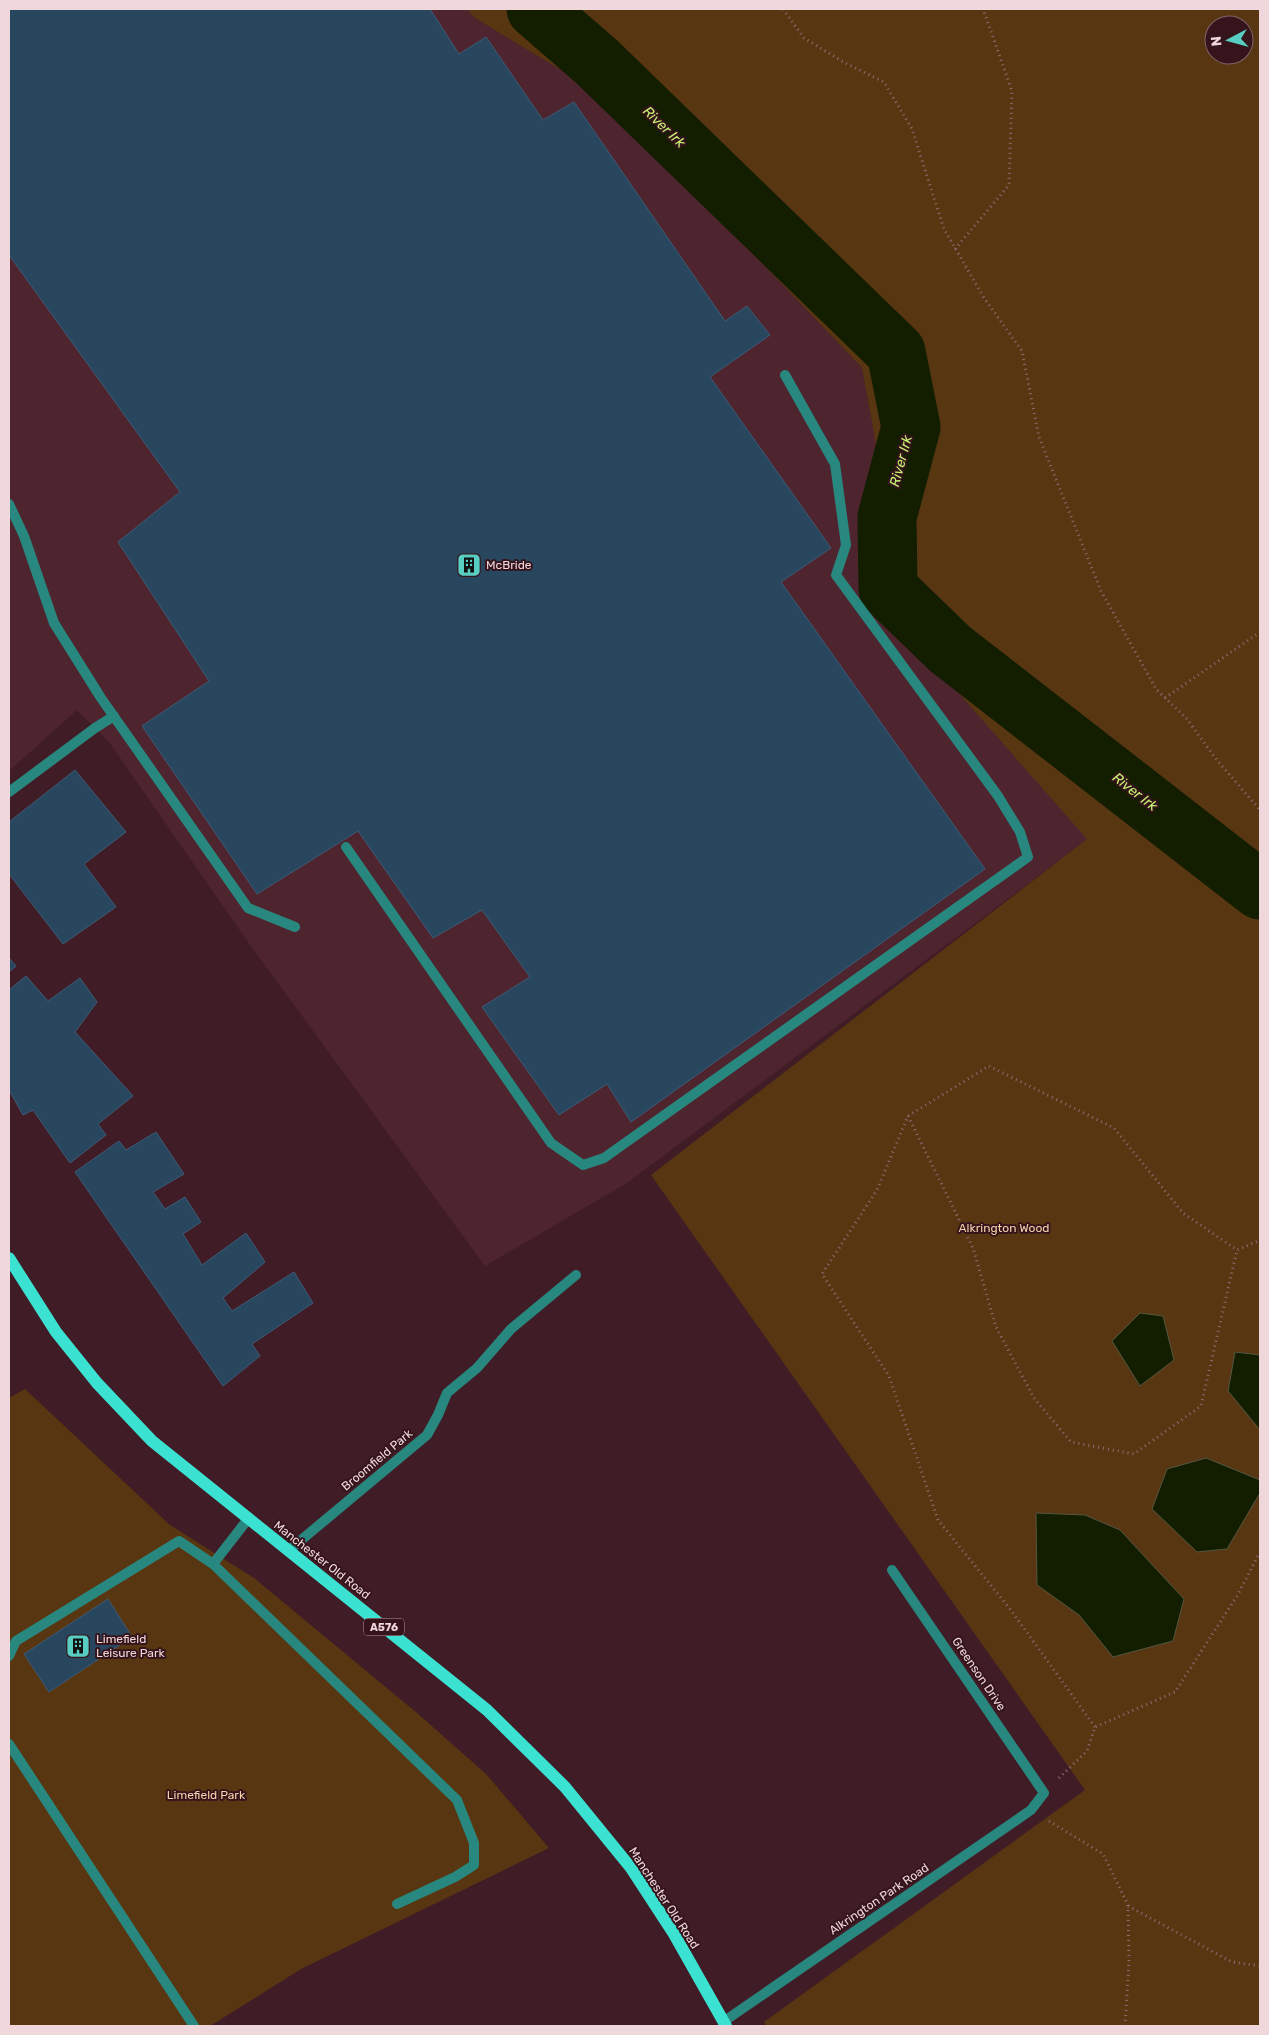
<svg xmlns="http://www.w3.org/2000/svg" width="1269" height="2035" font-family="Rubik,sans-serif">
<style>
.built{fill:#4e252f}
.green{fill:#583611;fill-rule:evenodd}
.water{fill:#131e00;stroke:#555642}
.lines{fill:none;stroke-linecap:round;stroke-linejoin:round}
.river{stroke:#131e00;stroke-width:59}
.building{fill:#29465f;stroke:#3d5b75}
.path{stroke:#8c6e75;stroke-width:3;stroke-dasharray:1 4;stroke-linecap:butt}
.lane{stroke:#28887f;stroke-width:10}
.street{stroke:#28887f;stroke-width:10}
.primary{stroke:#3be2d2;stroke-width:12}
.labels{text-anchor:middle;dominant-baseline:central;stroke-width:4;stroke-linejoin:round;paint-order:stroke}
.shield{fill:#35141c;stroke:#b79ca2;stroke-width:1}
.shield-label{font-size:11px;font-weight:bold;fill:#efd7db}
.poi-label{font-size:12px;fill:#efd7db;stroke:#35141c;text-anchor:start}
.park-label{font-size:12px;fill:#f7d0aa;stroke:#35141c}
.street-label{font-size:12px;fill:#efd7db;stroke:#35141c}
.water-label{font-size:14px;font-style:italic;fill:#c7f472;stroke:#35141c}
</style>
<rect width="100%" height="100%" fill="#401d26"/>
<!-- built -->
<path class="built" d="M9 9H467L475 18 602 95 862 368 876 444 865 569 896 632 948 681 1088 839 627 1183 485 1266 248 942 109 742 77 710 9 771Z"/>
<!-- green -->
<path class="green" d="M467 9H1260V2026H766L764 2022 1085 1790 651 1175 1087 839 948 681 896 632 865 569 876 444 862 368 602 95 475 18ZM1214 25H1244V55H1214Z
M25 1389 170 1525 254 1578 417 1713 486 1774 549 1848 301 1969 210 2026H9V1398Z"/>
<!-- water -->
<path class="water" d="M1140 1313 1163 1316 1174 1360 1140 1386 1112 1341Z
M1235 1352 1260 1355V1430L1228 1391Z
M1206 1458 1260 1480V1493L1227 1549 1197 1552 1152 1509 1167 1469Z
M1036 1513 1085 1515 1120 1530 1184 1599 1173 1641 1113 1657 1079 1615 1037 1585Z"/>
<g class="lines">
<!-- river -->
<path class="river" d="M536 9 597 62 896 352 911 427 887 517 888 589 950 649 1260 890"/>
</g>
<!-- building -->
<path class="building" d="M9 9H430L459 54 486 37 543 120 574 102 725 321 747 306 770 335 710 377 831 548 781 582 985 869 631 1122 607 1084 559 1115 482 1007 530 977 482 910 433 938 358 831 257 894 142 726 209 681 118 542 180 492 9 255Z
M75 770 126 832 84 864 116 907 63 944 9 874V822Z
M9 958 16 966 9 972Z
M26 976 48 1001 80 978 97 1002 75 1032 133 1096 98 1124 106 1135 70 1163 33 1110 23 1115 9 1090V990Z
M156 1132 184 1174 153 1192 165 1209 185 1197 201 1222 183 1234 202 1265 246 1233 265 1262 223 1298 232 1311 294 1272 313 1303 252 1344 260 1356 223 1386 75 1172 119 1141 126 1150Z
M108 1599 132 1637 49 1692 24 1654Z"/>
<g class="lines">
<!-- path -->
<path class="path" d="M783 9 804 38 845 63 884 82 912 129 944 229 984 298 1022 351 1039 437 1101 591 1156 689 1187 719 1216 759 1260 810
M955 249 1009 185 1012 91 983 9
M1165 698 1260 632
M908 1116 973 1248 996 1327 1034 1398 1071 1442 1134 1454 1201 1406 1237 1250
M1095 1727 1010 1609 938 1520 889 1376 822 1274 877 1190 908 1116 989 1066 1114 1128 1183 1213 1237 1250 1260 1240
M1059 1778 1087 1751 1095 1727 1175 1692 1237 1596 1260 1552
M1049 1821 1103 1854 1128 1905 1129 1961 1125 2026
M1128 1906 1232 1962 1260 1966"/>
<!-- lane -->
<path class="lane" d="M9 504 24 536 54 623 101 698 248 908 295 927
M95 728 114 716
M346 847 551 1143 583 1165 604 1158 618 1148 1028 857 1020 832 998 796 836 575 846 545 835 464 785 375
M248 1519 213 1564 457 1800 474 1843V1865L455 1877 397 1904
M288 1551 427 1435 438 1415 447 1393 477 1368 511 1329 576 1275
M9 1656 16 1641 179 1541 213 1564
M9 1744 194 2026"/>
<!-- street -->
<path class="street" d="M9 792 95 728
M723 2022 1031 1810 1044 1793 892 1570"/>
<!-- primary -->
<path class="primary" d="M9 1258 56 1332 97 1383 152 1441 487 1710 565 1787 631 1868 674 1934 726 2026"/>
</g>
<!-- icons -->
<defs>
<g id="building-square" transform="scale(1.25)"><rect x="-9" y="-9" width="18" height="18" rx="4" fill="#57cec1" stroke="#35141c"/><path d="M-4-6H4V6H1V3H-1V6H-4ZM-2.5-4.3h1.7v1.8h-1.7ZM.8-4.3h1.7v1.8H.8ZM-2.5-1h1.7V.8h-1.7ZM.8-1h1.7V.8H.8Z" fill="#111"/></g>
</defs>
<g fill-rule="evenodd">
<use href="#building-square" x="469" y="565"/>
<use href="#building-square" x="78" y="1646"/>
</g>
<g class="labels">
<!-- shield labels -->
<rect class="shield" x="364" y="1618.5" width="40" height="17" rx="4"/>
<g class="shield-label">
<text x="384" y="1627">A576</text>
</g>
<!-- poi labels -->
<g class="poi-label">
<text x="486" y="565">McBride</text>
<text x="96" y="1639">Limefield<tspan x="96" dy="14">Leisure Park</tspan></text>
</g>
<!-- park labels -->
<g class="park-label">
<text x="1004" y="1228">Alkrington Wood</text>
<text x="206" y="1795">Limefield Park</text>
</g>
<!-- street labels -->
<g class="street-label">
<text transform="translate(377 1460) rotate(-40)">Broomfield Park</text>
<text transform="translate(322 1560) rotate(38)">Manchester Old Road</text>
<text transform="translate(979 1674) rotate(56)">Greenson Drive</text>
<text transform="translate(664 1898) rotate(57)">Manchester Old Road</text>
<text transform="translate(879 1899) rotate(-34)">Alkrington Park Road</text>
</g>
<!-- water labels -->
<g class="water-label">
<text transform="translate(664 127) rotate(44)">River Irk</text>
<text transform="translate(901 461) rotate(-75)">River Irk</text>
<text transform="translate(1135 792) rotate(38)">River Irk</text>
</g>
</g>
<!-- border -->
<rect width="1269" height="2035" fill="none" stroke="#efd7db" stroke-width="20"/>
<!-- north arrow -->
<g transform="translate(1229 40) rotate(264)"><circle r="24" fill="#35141c" stroke="#7f6268"/>
<path d="M0-4L9 19L0 12L-9 19Z" fill="#57cec1"/>
<text y="-8" font-size="14" font-weight="bold" text-anchor="middle" fill="#efd7db">N</text>
</g>
</svg>
